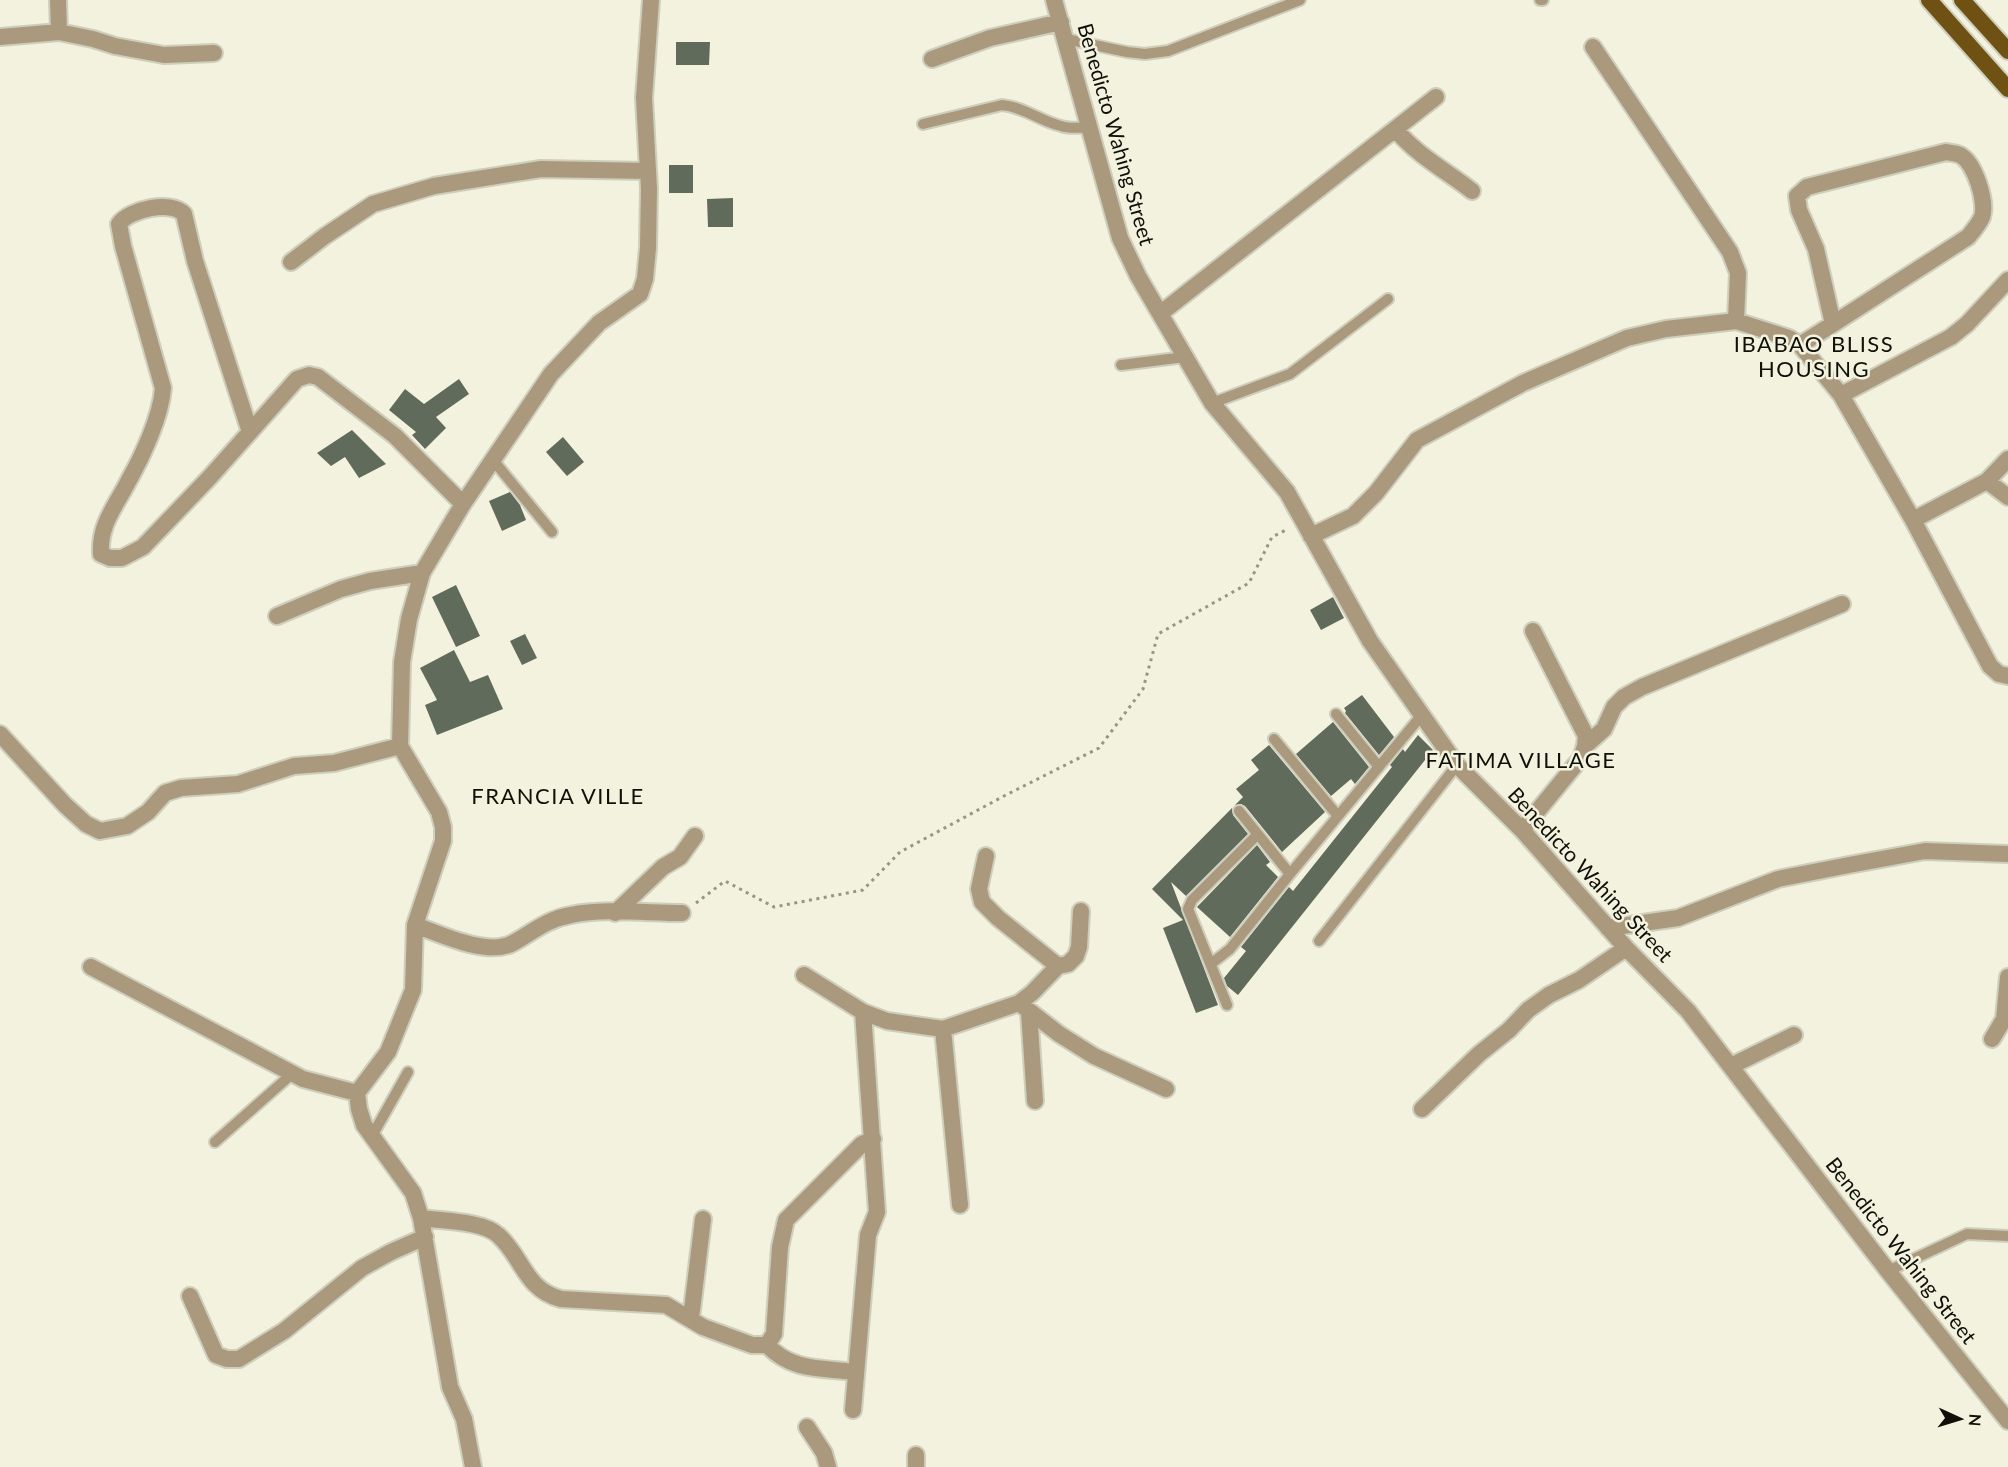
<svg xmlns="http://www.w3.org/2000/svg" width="2008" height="1467" font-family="Lato,sans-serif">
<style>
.building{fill:#606b5b}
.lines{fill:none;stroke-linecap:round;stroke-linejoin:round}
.service-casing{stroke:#cecebc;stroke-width:14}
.minor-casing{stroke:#cecebc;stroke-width:20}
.primary-casing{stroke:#cecebc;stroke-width:20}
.path{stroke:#969687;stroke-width:3;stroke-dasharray:3 4.5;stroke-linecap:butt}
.service{stroke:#aa997c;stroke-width:10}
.minor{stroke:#aa997c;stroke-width:16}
.primary{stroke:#6f5113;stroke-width:16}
.labels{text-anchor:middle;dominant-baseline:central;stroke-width:5;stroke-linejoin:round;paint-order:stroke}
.street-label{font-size:21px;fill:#101009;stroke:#f2f2de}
.neighbourhood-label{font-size:22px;letter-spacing:1.5px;fill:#101009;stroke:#f2f2de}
</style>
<rect width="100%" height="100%" fill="#f2f2de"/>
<!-- building -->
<path class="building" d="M676 42H710L709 65H676Z
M669 165H693V193H669Z
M733 198V227H708L707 199Z
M459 379 469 394 436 417 446 428 425 449 412 435 416 432 389 410 405 389 424 404Z
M352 430 386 464 359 478 345 457 331 466 317 453Z
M563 437 584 462 567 476 546 452Z
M510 492 520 505 526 520 502 531 489 501Z
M456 585 480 636 456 647 432 597Z
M1333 597 1344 618 1321 630 1310 610Z
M525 634 537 658 522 665 510 641Z
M454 650 470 682 488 675 503 709 437 735 425 705 437 700 420 668Z
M1362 695 1394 737 1379 755 1345 713 1346 711 1344 708Z
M1333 722 1369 767 1355 784 1351 779 1331 796 1296 754Z
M1418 735 1433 750 1238 995 1227 986 1224 978 1246 951 1241 947 1289 887 1293 891 1392 767 1390 765 1403 749 1405 752Z
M1269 745 1325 812 1282 852 1245 806 1241 804 1235 805 1243 797 1236 789 1259 770 1251 760Z
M1232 808 1233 815 1248 834 1186 896 1171 882 1218 1005 1196 1013 1163 928 1183 920 1152 889Z
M1257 845 1270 862 1266 865 1278 877 1230 937 1197 907Z"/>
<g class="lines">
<!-- service casing -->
<g class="service-casing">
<path id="service" d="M1540 0H1543
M1066 39 1127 52 1145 54 1168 51 1300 0
M923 124 1002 105C1024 107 1040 121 1061 126 1070 129 1080 128 1089 127
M1121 365 1185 357
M1212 403 1290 374 1388 299
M493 460 552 532
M1336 714 1379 767
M1274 739 1338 816
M1239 811 1290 874
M1319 941 1457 765
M1212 963 1230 949 1290 874 1421 716
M1227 1005 1188 909 1192 900 1257 835
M372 1136 408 1072
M215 1142 293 1073
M1888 1271 1967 1234 2008 1236"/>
</g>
<!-- minor casing -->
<g class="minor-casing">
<path id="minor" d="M58 0 59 32
M1054 0 1120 238 1138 276 1212 403 1287 492 1370 641 1457 765 1522 830 1626 948 1688 1011 1888 1271 2008 1421
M0 37 59 32 93 39 115 46 164 55 214 53
M1593 47 1730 252 1738 273 1736 321
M932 59 990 38 1061 22
M1395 129C1418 156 1445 170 1472 191
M1946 152C1950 153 1956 153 1960 155 1975 163 1987 202 1982 217 1979 224 1973 231 1968 237L1833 324 1816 249 1799 210 1797 196 1807 187Z
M291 262 325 236 373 204 434 186 541 169 648 171
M1161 313 1436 97
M1800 345 1833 324
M1841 395 1951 337 1967 324 2008 280
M250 432 195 261 184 214C172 200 129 209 119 224L123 246 163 388C161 416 143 455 129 480 116 506 99 524 101 554L110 558H122L143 547 210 477 297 379 309 375 318 377 395 436 463 504
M1987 481 2008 497
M1913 520 1987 481 2008 459
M1311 536 1353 516 1376 493 1417 440 1523 383 1627 338 1666 329 1736 321 1789 338 1800 345 1841 395 1913 520 1990 666 1999 674 2008 676
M277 616 341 589 370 581 422 573
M0 734 65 805 86 824 100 831 127 826 148 812 165 793 181 788 238 784 294 766 334 763 400 746
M1585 746 1604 729 1614 707 1624 697 1642 687 1842 604
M1522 830 1581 758 1585 746 1586 736 1533 631
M986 856 979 889 982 902 998 918 1058 966
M615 913 663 867 680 857 695 836
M415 925C440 934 488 957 513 943 533 932 547 919 571 915 604 908 647 913 682 913
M1608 928 1678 918 1778 879 1849 865 1925 851 2008 854
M91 967 303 1079 357 1093
M804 975 863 1012 887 1021 943 1029 960 1205
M1019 1003 1059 1034 1094 1056 1166 1089
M1029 1012 1035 1101
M943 1029 1019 1003 1032 993 1058 966 1068 964 1076 956 1079 947 1081 911
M1992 1039 2004 1019 2008 977
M1731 1066 1794 1035
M1422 1109 1479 1054 1509 1030 1528 1010 1549 995 1579 980 1626 948
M421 1218C442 1221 483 1221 498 1235 523 1257 524 1289 561 1299L666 1305 703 1327 752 1345H767C791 1371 821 1368 855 1372
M190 1296 216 1355 227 1359H239L284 1331 362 1268 391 1252 425 1237
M691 1318 703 1219
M767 1345 774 1334 780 1247 786 1220 862 1144 873 1139
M853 1410 868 1235 877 1212 863 1012
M807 1427 824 1453 828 1467
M916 1455V1467
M473 1467 464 1419 450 1387 421 1218 413 1193 364 1125 359 1109 357 1093 388 1052 413 990 415 925 443 841V827L439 812 400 746 402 662 409 619 422 573 463 504 551 374 599 323 640 294 645 279 648 248 649 189 644 98 651 0"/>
</g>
<!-- primary casing -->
<g class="primary-casing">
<path id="primary" d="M1929 0 2008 89
M1962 0 2008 51"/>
</g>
<!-- path -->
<path class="path" d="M696 903 725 881 774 907 863 890 900 852 1004 796 1099 748 1143 689 1158 634 1249 583 1272 537 1288 529"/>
<!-- service -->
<use href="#service" class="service"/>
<!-- minor -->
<use href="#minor" class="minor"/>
<!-- primary -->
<use href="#primary" class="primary"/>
</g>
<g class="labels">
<!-- street labels -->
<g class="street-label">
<text transform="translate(1117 134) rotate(74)">Benedicto Wahing Street</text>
<text transform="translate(1591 874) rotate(47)">Benedicto Wahing Street</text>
<text transform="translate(1902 1250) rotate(52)">Benedicto Wahing Street</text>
</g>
<!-- neighbourhood labels -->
<g class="neighbourhood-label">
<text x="1814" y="343">IBABAO BLISS<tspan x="1814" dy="25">HOUSING</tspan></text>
<text x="1521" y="759">FATIMA VILLAGE</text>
<text x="558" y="795">FRANCIA VILLE</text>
</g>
</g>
<!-- north arrow -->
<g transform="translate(1960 1419) rotate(94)" stroke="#f2f2de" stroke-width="4.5" paint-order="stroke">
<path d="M0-4.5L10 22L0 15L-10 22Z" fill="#101009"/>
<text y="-9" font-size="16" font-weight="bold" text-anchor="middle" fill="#101009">N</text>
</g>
</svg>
